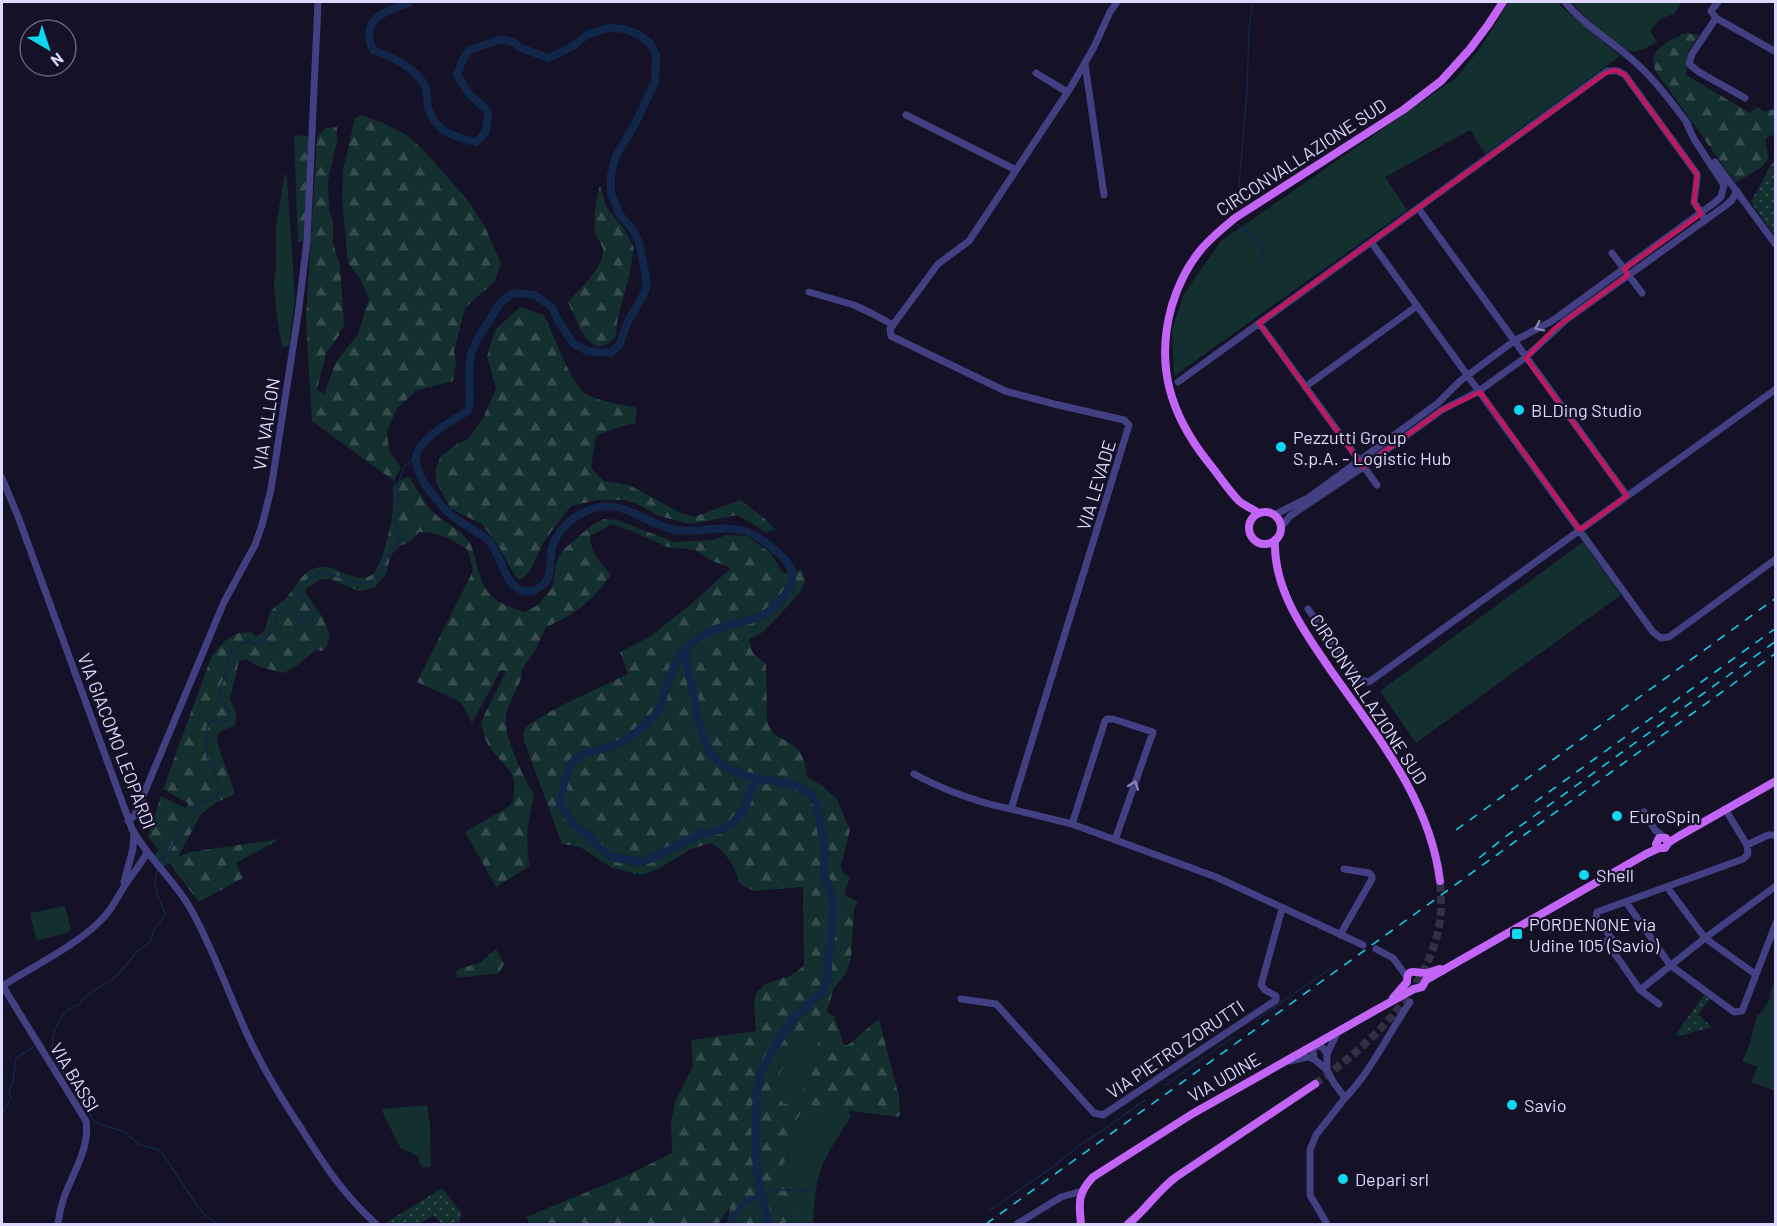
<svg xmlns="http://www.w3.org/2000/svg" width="1777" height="1226" font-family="Barlow,sans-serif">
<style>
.grass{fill:#142f2f}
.forest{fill:url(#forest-firs)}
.garden{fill:url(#garden-dots)}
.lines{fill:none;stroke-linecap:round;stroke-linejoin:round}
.stream{stroke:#112649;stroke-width:1.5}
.canal{stroke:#112649;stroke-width:5}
.river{stroke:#112649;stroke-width:8}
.major-tunnel{stroke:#332f46;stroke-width:8;stroke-dasharray:8 4;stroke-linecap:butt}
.minor{stroke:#423f82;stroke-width:7}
.major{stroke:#c265f6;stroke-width:8}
.rail{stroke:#0fd7f1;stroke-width:1.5;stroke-dasharray:9 8;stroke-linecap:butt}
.oneway{stroke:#8884b9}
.marked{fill:none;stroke:#c2185b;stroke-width:4.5;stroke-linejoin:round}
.poi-dot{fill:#0fd7f1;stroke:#151126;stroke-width:2}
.labels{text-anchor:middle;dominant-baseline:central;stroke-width:4.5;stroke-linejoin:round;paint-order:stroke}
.street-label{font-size:18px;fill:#ddd8fd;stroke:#151126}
.poi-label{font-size:18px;fill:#ddd8fd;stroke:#151126;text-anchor:start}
</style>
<defs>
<pattern id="forest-firs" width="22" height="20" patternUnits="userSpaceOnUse" patternTransform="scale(1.5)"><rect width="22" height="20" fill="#142f2f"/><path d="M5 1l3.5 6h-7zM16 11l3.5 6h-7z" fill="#364c4e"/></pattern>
<pattern id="garden-dots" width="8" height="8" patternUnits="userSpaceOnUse" patternTransform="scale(1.5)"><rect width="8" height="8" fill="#142f2f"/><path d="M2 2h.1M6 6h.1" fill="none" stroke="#364c4e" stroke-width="1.8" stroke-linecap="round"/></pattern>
</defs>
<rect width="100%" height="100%" fill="#151126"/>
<!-- grass -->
<path class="grass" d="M1509 2H1558L1561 6 1620 56 1485 154 1470 130 1385 177 1407 210 1174 376 1172 330 1184 294 1221 241 1456 78 1481 47Z
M1571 2H1691L1681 3 1674 14 1660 19 1650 31 1657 42C1649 46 1639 53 1630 51 1613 47 1584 14 1571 2Z
M285 173 287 177 295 298 289 346 282 347 276 311 274 283 276 268V225Z
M1583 542 1621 595 1416 743 1380 691Z
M65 906 71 930 67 933 39 940 36 939 30 913Z
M1775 980V1091L1751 1082 1758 1067 1742 1062 1750 1043 1757 1015 1760 1014 1771 997 1769 996Z
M827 1012 834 1016 826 1019 799 1104H784L777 1095 780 1073 792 1054Z
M427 1105 430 1124 431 1167 423 1168 419 1162V1157C412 1154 408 1150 401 1149L381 1109Z
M807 1105 849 1110 851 1116C841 1133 828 1151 821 1169 815 1187 814 1206 813 1224H800L791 1195 795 1174 780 1168 796 1145 790 1130Z"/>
<!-- forest -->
<path class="forest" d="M1688 32 1690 34 1699 35 1688 51 1686 75 1750 113 1757 107 1766 112 1770 109 1775 110V134L1766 138C1765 145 1769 153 1768 158 1766 168 1743 178 1735 182L1655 70C1647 48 1671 40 1688 32Z
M362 115 383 123 408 136 424 151 467 199 485 227 501 263 495 281 465 308 454 351 456 362 453 381 416 391 397 408 387 432 389 451 401 467 394 481 312 421 306 319 317 137 326 128 337 127V140L328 181 329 209 333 222V243L340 265 344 325 338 337 326 353 317 390 324 394 336 362 358 334 369 298 358 275 348 263 342 198 343 170 355 118Z
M294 135 307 136 309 139 304 242H298Z
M600 186 607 208 624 229 634 248 629 276 617 322 616 336 609 343 599 347C581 341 576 317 568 302 580 288 600 272 603 253 604 244 596 239 595 232 593 221 596 196 600 186Z
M520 307 544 315C553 333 571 385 586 394 599 402 622 404 637 408L635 423 613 429 596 436 591 468 604 481 629 485 681 513 694 517 740 500 761 515 775 529 766 532 737 515 691 524 659 516 637 504 624 500H599L583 503 572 506 566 512 545 540 529 573 520 580 515 576 499 547 482 524 451 509 436 481V470L440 457 458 443 467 440 483 418 496 389 487 356 495 330Z
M408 476C417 488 424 503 435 514 444 522 457 528 465 537 472 544 474 553 476 562 485 597 492 601 525 612L538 605 552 588 557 561 564 549 592 525 604 519 617 520 674 542 712 540 727 535 747 536 771 553 783 573 802 570 805 582 800 592 787 607 763 632 749 639C750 645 751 652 756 656 760 660 763 660 766 665L767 719C771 739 781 735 794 746 804 754 805 765 807 777L821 785 837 799 850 830 841 866 843 873 850 877 844 895 858 902 854 909 851 959 846 973 833 990 827 1012 792 1054 780 1073 777 1095 784 1104 799 1103 826 1018 834 1016 844 1045H848L879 1019 899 1097 900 1114 898 1117 807 1105 790 1129 796 1145 780 1168 795 1173 791 1195 800 1224H727L730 1207 718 1224H530L526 1217 626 1176 672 1153 671 1124 675 1101 693 1066 691 1040 756 1031 754 1005 756 993 765 984 790 976 804 966 803 887 753 891 739 883C736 866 725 851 711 843L691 849 658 869 641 875 612 868 580 847 562 844 524 741C524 737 523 734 524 731 528 718 613 682 628 674L620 652 651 636 696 600 731 568 710 560 695 550 667 547 634 532 612 524 590 536C590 552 602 563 611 575 593 600 575 615 546 627L536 649 521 671 522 677C517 688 508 705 506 716 503 736 524 778 534 795 529 819 524 841 530 866L496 887 465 832 508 807 513 802C519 767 504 769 489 746 484 739 483 730 481 722L506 671 501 670 472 723 464 707 459 701 417 682 473 571 468 550C451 539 439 532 419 532L410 542 400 546 391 555 386 574 374 588 359 591 330 579H321L307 588 305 592 321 615 330 634 327 646 322 651 316 650 295 667 283 673 257 666 246 659 239 661 230 699C234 707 239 717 234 726L221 731 217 736 218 745 235 794 217 802 201 814 178 857 190 852 280 839 236 863 243 878 199 902 175 871 170 863 163 866 154 855 159 850 148 837 161 796 185 808 189 804 163 789 212 655 227 639 239 633 251 632 256 636C269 632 265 620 271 611 275 606 281 603 285 599 293 591 297 581 305 574 330 553 348 585 370 576 381 572 390 529 392 517 393 507 393 496 393 485Z
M496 949 504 964 499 973 457 978 456 972 458 969 480 963Z"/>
<!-- garden -->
<path class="garden" d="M1775 157V237L1751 202Z
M1704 995 1710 999 1698 1015 1712 1027 1678 1036 1676 1034Z
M442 1188 461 1212 459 1224H441L434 1215 419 1224H384Z"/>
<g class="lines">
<!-- stream -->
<path class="stream" d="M1237 209 1247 92 1249 28 1253 2
M1238 225C1257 240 1263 239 1264 265
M160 864 177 839 193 809 201 802 212 799 218 793 219 785 213 767 207 757V727L210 722 217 720 226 721 230 717 219 692C221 685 224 679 226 673 231 653 226 652 247 641 259 647 270 638 274 627 276 623 277 616 279 612 281 610 285 608 288 607 296 613 299 623 311 620L314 615 299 591C322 550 348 595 373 580 381 575 383 563 388 556 391 551 396 546 400 542L395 516 398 497V483L404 467 416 456
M158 868C151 888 158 895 165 913 161 925 152 926 151 941 146 945 140 948 136 953 127 963 121 974 110 981 99 989 86 992 79 1005 57 1009 48 1041 55 1060 60 1073 73 1080 83 1086L91 1118 97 1123 125 1132 139 1145 159 1150 163 1154 194 1201 203 1213 216 1224
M1257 1019 1331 968
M1166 1085 1233 1037
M2 1114 11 1098 9 1090 13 1081 16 1058 33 1047
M760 1189 809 1191
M989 1211 1058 1163 1084 1142 1099 1133 1145 1100"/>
<!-- canal -->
<path class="canal" d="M730 1224C738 1209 744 1199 762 1196"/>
<!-- river -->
<path class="river" d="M410 2C386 12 359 17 373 50 391 57 417 67 425 87 427 94 427 103 429 110 435 132 457 138 476 142L485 133 488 118 487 110 469 94 457 75 462 61 469 50 501 39 513 42 521 48 549 58 573 46 588 34 608 28 624 29 638 34 650 43 656 55 655 82 635 124 616 156 611 175V192L619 214 633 230 639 243 647 281 645 292 628 321 619 346 610 353 587 351 573 343 558 321 552 307 535 295 514 293 501 302 478 338 471 354 469 372 470 399 468 411C453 420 418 439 416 457 415 467 420 476 425 484 432 494 439 505 449 513 461 524 476 530 488 540 503 554 503 589 526 591 531 591 536 590 540 587 555 578 548 559 553 545 557 533 567 522 577 516 618 491 637 521 675 530 684 532 693 530 703 530 737 526 750 528 777 552 785 559 794 567 792 579 791 585 788 591 784 596 778 603 771 611 763 615 755 620 745 621 736 623 722 626 709 631 697 639 679 652 671 670 665 691 662 700 661 709 654 716 644 726 633 736 620 743 604 751 581 748 570 766 564 777 563 791 560 803L572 823 589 836 603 851 611 857 641 862 653 858 698 835 723 829 732 824 745 808 751 790 755 783 761 780H770L796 785 811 794 817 804 825 853 824 875 833 898 832 925 827 979 822 992 792 1020 778 1042 764 1065 757 1088 755 1146 758 1179 769 1224
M685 649C685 664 690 676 693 691 698 719 701 754 729 769 739 774 751 777 761 780"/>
<!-- major-tunnel -->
<path class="major-tunnel" d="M1315 1084C1368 1046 1426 993 1439 927 1442 911 1441 896 1440 881"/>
<!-- minor -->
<path class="minor" d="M1117 2 1110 12 1094 47 1071 87 977 229 969 241 938 264 890 329 891 336 1005 391 1054 404 1124 420 1129 425 1011 809 1072 824 1216 877 1363 945
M1565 2C1585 26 1613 42 1636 63 1656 81 1672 103 1688 124
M1718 2 1711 11 1716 18 1776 52
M1716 18 1692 54 1689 64 1699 72 1745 98
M1085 64 1104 195
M1036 73 1067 92
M906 115 1016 170
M1715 162 1776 245
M1418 208 1627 496
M1371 242 1653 632 1661 638 1669 637 1776 559
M1612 253 1642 293
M809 292 854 305 873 314 893 325
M1259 323 1377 485
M1178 382 1607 71H1618L1625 75 1697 174V179L1694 202 1705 219
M1305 387 1417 306
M2 478 19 519 132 829C149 860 177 882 193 913 214 952 229 994 247 1034 262 1067 281 1098 301 1128 324 1165 344 1195 376 1224
M1274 515 1308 498 1438 403 1460 381 1514 341 1552 321 1714 203 1721 197 1724 185 1694 139 1686 122
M1281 527 1290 516 1363 467 1442 410 1479 391 1526 357 1566 320 1725 206 1732 200 1737 191
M1308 609 1360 680 1369 682 1776 389
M914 774C946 791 975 802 1011 809
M1725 809 1747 845 1768 835H1776
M1644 812 1655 830 1664 837
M128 821 135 815 224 602 255 545 262 525 271 489 298 315 307 241 318 2
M1072 824 1105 721 1107 719H1113L1153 732 1115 840
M124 882 133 849 134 832
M1667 887 1705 938 1755 974
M1626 902 1670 965 1734 1012 1742 1011 1776 923
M1340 935 1372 879V876L1369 873 1344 869
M1612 939 1596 917 1597 912 1743 859 1748 854 1747 845
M1606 941 1640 990 1705 938 1776 886
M1376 949 1393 958 1407 977
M2 985 86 1121C90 1148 73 1173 64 1197 61 1206 59 1215 58 1224
M2 986C32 967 81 943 104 917 114 906 119 894 127 882 134 872 142 863 147 852
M1640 990 1659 1004
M961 999 996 1004 999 1007 1094 1113 1103 1115 1276 1000V996L1265 990 1261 985 1282 909
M1290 1061 1307 1057 1314 1059
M1327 1070V1054L1337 1033
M1345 1098C1372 1070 1388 1034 1410 1002
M1017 1224 1061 1197 1082 1191
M1327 1224 1310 1195V1150L1316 1135 1345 1098 1334 1083 1327 1070 1314 1059 1313 1051 1315 1044 1323 1048 1327 1054"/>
<!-- major -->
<path class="major" d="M1249 528a16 16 0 1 1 32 0a16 16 0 1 1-32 0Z
M1259 513C1253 509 1245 506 1239 501 1228 490 1218 474 1208 462 1170 414 1155 365 1172 305 1178 286 1186 268 1199 252 1209 239 1222 229 1235 218L1403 110 1441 81 1470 49 1488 25 1503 2
M1275 540C1273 590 1305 633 1332 672 1377 736 1430 800 1440 881
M1659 848 1656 844 1659 838H1666L1668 843
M1393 998 1407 982C1407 967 1415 973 1425 973 1429 973 1435 970 1440 969
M1081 1224C1079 1203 1077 1194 1093 1177L1192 1114 1376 1010 1414 989 1422 987 1426 980 1646 854 1659 848H1665L1668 843 1679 836 1776 781
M1128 1224C1146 1210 1157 1191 1176 1177L1315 1084"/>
<!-- rail -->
<path class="rail" d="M1535 802 1776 628
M1456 830 1776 598
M1479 858 1505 837 1776 641
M986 1224 1776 653"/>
</g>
<!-- one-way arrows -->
<defs><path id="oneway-chevron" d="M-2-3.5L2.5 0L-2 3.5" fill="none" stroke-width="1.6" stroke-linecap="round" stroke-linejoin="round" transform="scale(1.5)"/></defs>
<g class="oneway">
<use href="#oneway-chevron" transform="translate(1539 327) rotate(154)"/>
<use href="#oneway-chevron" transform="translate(1134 785) rotate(-70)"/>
</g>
<!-- marked area -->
<path class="marked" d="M1615 70 1625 75 1697 174 1694 202 1701 214 1624 269 1628 275 1554 329 1526 358 1627 496 1580 530 1480 392 1442 410 1363 467 1259 323 1604 74Z"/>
<!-- markers -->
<g class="poi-dot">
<circle cx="1519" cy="410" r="6"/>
<circle cx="1281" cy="447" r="6"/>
<circle cx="1617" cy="816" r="6"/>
<circle cx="1584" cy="875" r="6"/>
<rect x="1511" y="928" width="12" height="12" rx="3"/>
<circle cx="1512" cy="1105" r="6"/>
<circle cx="1343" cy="1179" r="6"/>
</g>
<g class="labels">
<!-- street labels -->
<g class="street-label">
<text transform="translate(1301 157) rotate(-33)">CIRCONVALLAZIONE SUD</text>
<text transform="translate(266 424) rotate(-81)">VIA VALLON</text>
<text transform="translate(1096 485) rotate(-73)">VIA LEVADE</text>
<text transform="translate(1369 699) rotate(57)">CIRCONVALLAZIONE SUD</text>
<text transform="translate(117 741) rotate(69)">VIA GIACOMO LEOPARDI</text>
<text transform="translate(1175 1049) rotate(-34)">VIA PIETRO ZORUTTI</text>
<text transform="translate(75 1077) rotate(59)">VIA BASSI</text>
<text transform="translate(1224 1077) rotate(-30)">VIA UDINE</text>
</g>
<!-- poi labels -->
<g class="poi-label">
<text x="1531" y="410">BLDing Studio</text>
<text x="1293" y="437">Pezzutti Group<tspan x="1293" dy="21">S.p.A. - Logistic Hub</tspan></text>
<text x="1629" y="816">EuroSpin</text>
<text x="1596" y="875">Shell</text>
<text x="1529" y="924">PORDENONE via<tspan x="1529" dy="21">Udine 105 (Savio)</tspan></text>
<text x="1524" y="1105">Savio</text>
<text x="1355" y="1179">Depari srl</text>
</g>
</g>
<!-- border -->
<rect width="1777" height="1226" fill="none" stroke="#ddd8fd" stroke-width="6"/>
<!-- north arrow -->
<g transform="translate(48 48) rotate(141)"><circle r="28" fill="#151126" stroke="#65617c" stroke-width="1.5"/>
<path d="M0-4.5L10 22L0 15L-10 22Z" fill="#0fd7f1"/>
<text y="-9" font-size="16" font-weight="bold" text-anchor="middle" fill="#ddd8fd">N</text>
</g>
</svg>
